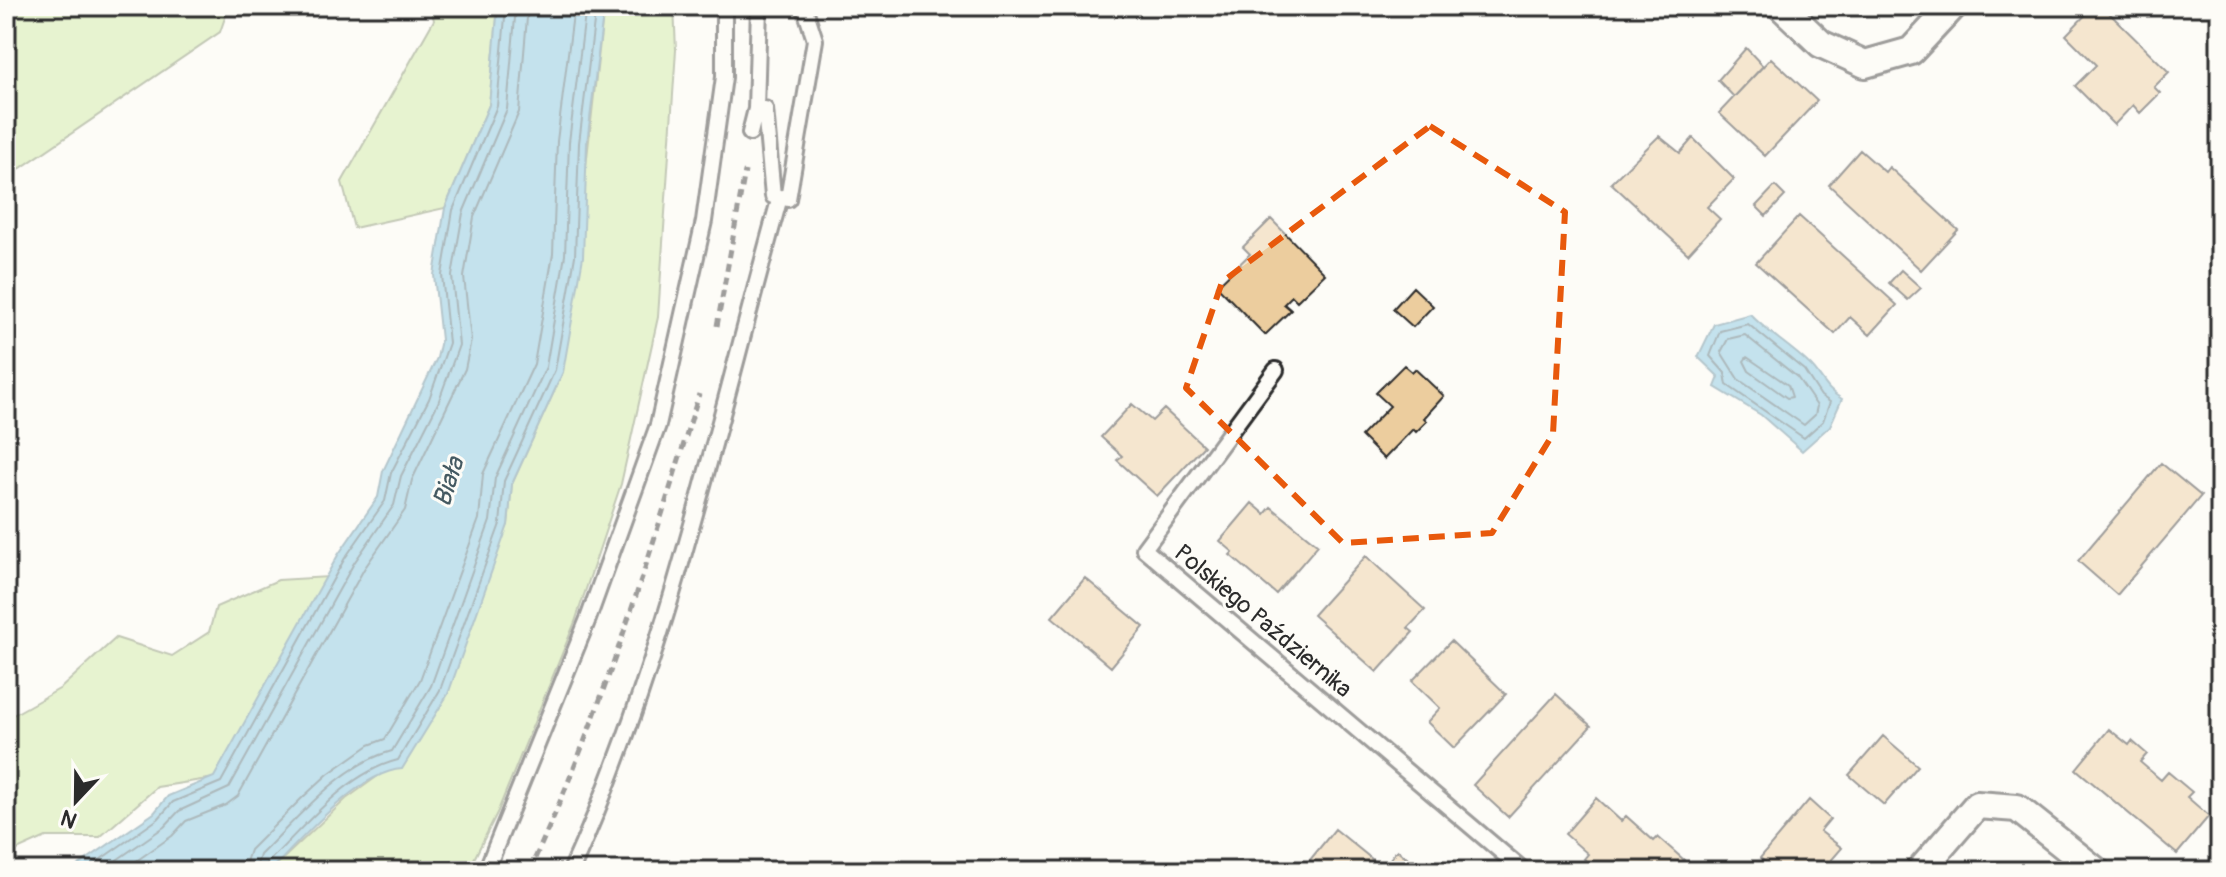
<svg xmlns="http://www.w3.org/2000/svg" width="2226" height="877" font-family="Pangolin,sans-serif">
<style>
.green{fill:#cce9a0;stroke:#7c8a66;stroke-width:2}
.water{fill:#7ec3df;stroke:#5d8697;stroke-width:2}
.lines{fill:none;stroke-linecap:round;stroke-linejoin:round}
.shore{stroke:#4c6873;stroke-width:2}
.building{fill:#eccd9e;stroke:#2b2b2b;stroke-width:2}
.service-casing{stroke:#2b2b2b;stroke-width:20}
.minor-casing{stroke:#2b2b2b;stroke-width:32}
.path{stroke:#2b2b2b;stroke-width:5;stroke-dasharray:8 6;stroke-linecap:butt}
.service{stroke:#fdfcf7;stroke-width:14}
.minor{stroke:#fdfcf7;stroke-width:26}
.marked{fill:none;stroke:#e8590c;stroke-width:6;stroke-dasharray:16 10;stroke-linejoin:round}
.labels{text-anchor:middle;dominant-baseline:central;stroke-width:6;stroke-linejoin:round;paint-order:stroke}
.street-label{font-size:24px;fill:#2b2b2b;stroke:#fdfcf7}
.water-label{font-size:26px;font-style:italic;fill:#445961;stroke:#fdfcf7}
</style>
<rect width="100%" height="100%" fill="#fdfcf7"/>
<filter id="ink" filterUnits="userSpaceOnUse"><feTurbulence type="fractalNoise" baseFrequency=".0125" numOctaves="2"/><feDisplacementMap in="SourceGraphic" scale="16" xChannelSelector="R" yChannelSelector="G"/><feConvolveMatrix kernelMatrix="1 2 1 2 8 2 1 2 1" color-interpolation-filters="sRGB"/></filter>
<g filter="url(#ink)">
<!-- green -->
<path class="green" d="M6 6H229L220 32 6 178Z
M430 6H498L489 105 445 208 354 228 342 182 434 20Z
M604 6H674L676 50 658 317 621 484 575 622 498 811 468 871H270L346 799 386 770 508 525 512 484 563 372Z
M328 577 214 778 157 787 100 837H46L6 855V719L61 688 116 638 172 656 209 632 216 607 278 580Z"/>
<!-- water -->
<path class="water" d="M498 6H604L587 143 583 257 563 372 512 484 508 525 448 694 402 769C358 772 301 840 270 871H70L154 813 168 796 214 777 338 555 378 497 383 471 437 358 441 340 434 275 445 208 489 105Z
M1750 314C1768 333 1789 345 1808 363 1822 375 1824 389 1842 399L1830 426 1802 451 1761 415 1715 387 1719 377 1698 357 1714 324Z"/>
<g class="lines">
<!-- shore -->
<path class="shore" d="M1748 324 1804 370 1821 396 1830 402 1823 421 1804 438 1727 385 1725 373 1710 356 1720 331Z
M1745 335 1797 377 1817 406 1815 415 1804 425 1738 379 1721 352 1728 339Z
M1747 357 1788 385 1792 397 1787 398 1749 371 1744 361Z
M84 871 158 819 173 802 221 782 345 558 385 501 391 473 429 399 449 343 442 275 453 210 497 106 506 6
M101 871 164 827 179 811 229 788 354 563 394 505 401 476 438 403 459 345 452 276 463 213 507 109 516 6
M122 871 172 836 186 821 226 805 238 796 364 569 405 510 412 480 465 369 471 340 464 277 474 217 519 112 528 6
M243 871 250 850 301 799 328 774 369 745 385 739 420 680 479 519 483 474 534 364 553 254 557 141 574 6
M255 871 260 855C297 819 341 764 392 751L431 686 490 521 495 478 546 367 565 255 569 142 586 6
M265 871 268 862C305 826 346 773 398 760L440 690 500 524 504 481 555 370 575 256 579 143 596 6"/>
</g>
<!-- building -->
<path class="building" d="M2094 6H2102L2169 72 2154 87 2160 93 2140 113 2133 105 2114 125 2075 86 2096 65 2066 35Z
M1746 48 1763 66 1734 97 1718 80Z
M1771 58 1817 101 1765 156 1719 113Z
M1659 136 1680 153 1693 138 1734 179 1707 207 1720 219 1688 254 1611 183Z
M1860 150 1885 172 1889 167 1958 230 1921 270 1829 185Z
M1775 186 1785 196 1766 216 1756 206Z
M1799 216 1897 305 1870 335 1850 317 1835 334 1756 263Z
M1271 219 1325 274 1297 301 1292 296 1284 304 1291 310 1265 335 1217 286 1250 254 1243 247Z
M1901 270 1921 288 1908 300 1889 283Z
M1413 287 1433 306 1413 327 1393 309Z
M1404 365 1412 372 1415 369 1444 396 1424 418 1427 421 1416 432 1413 429 1384 459 1361 436 1390 406 1376 393Z
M1132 404 1152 421 1164 409 1204 446 1157 496 1117 460 1122 456 1101 437Z
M2161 463 2201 496 2117 595 2078 561Z
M1252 503 1265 514 1271 507 1318 545 1276 594 1230 555 1233 552 1220 541Z
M1366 556 1425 610 1408 628 1413 632 1377 672 1313 615Z
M1085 578 1144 627 1111 667 1052 617Z
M1451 641 1506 694 1454 748 1427 722 1440 708 1412 681Z
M1556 694 1591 726 1508 817 1473 785Z
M2109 729 2129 745 2132 741 2147 754 2140 762 2161 780 2168 772 2192 792 2187 797 2209 816 2177 854 2076 769Z
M1883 736 1918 766 1884 805 1849 775Z
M1596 798 1621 821 1626 816 1654 841 1658 837 1684 860 1681 864 1689 871H1597L1584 859 1588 854 1565 834Z
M1809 800 1830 819 1820 831 1842 848 1822 871H1776L1760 858Z
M1335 829 1383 868 1397 850 1422 870 1312 871 1305 866Z"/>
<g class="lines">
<!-- service casing -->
<g class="service-casing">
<path id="service" d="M756 109H765L773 196 780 197
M750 133 756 109 759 6
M1276 370 1144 549 1524 871
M486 871 588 619 658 425 704 221 724 77V6
M571 871C668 657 717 423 780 197L788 199 815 40 804 6"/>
</g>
<!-- minor casing -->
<g class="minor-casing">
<path id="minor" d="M1781 6 1821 44 1865 64 1911 51 1953 6
M1920 871 1977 805 2017 808 2096 871"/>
</g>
<!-- path -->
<path class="path" d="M717 326 745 171
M529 871C601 719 650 554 699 394"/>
<!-- service -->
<use href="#service" class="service"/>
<!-- minor -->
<use href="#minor" class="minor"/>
</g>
</g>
<!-- marked area -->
<path d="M0 0H2226V877H0ZM1430 126 1565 212 1553 434 1492 533 1343 543 1186 388 1222 282Z" fill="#fdfcf7" fill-opacity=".55" fill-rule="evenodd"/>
<path class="marked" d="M1430 126 1565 212 1553 434 1492 533 1343 543 1186 388 1222 282Z"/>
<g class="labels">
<!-- street labels -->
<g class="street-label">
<text transform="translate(1263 621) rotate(40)">Polskiego Października</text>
</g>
<!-- water labels -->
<g class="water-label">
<text transform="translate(449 482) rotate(-72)">Biała</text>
</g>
</g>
<!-- margin -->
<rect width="2226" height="877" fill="none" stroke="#fdfcf7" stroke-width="32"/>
<rect x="16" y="16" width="2194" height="845" fill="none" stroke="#2b2b2b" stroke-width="3" filter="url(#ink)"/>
<!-- north arrow -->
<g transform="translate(76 801) rotate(202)" stroke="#fdfcf7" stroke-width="6" paint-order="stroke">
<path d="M0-6L14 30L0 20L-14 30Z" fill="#2b2b2b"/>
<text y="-12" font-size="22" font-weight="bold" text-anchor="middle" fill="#2b2b2b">N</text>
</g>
</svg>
